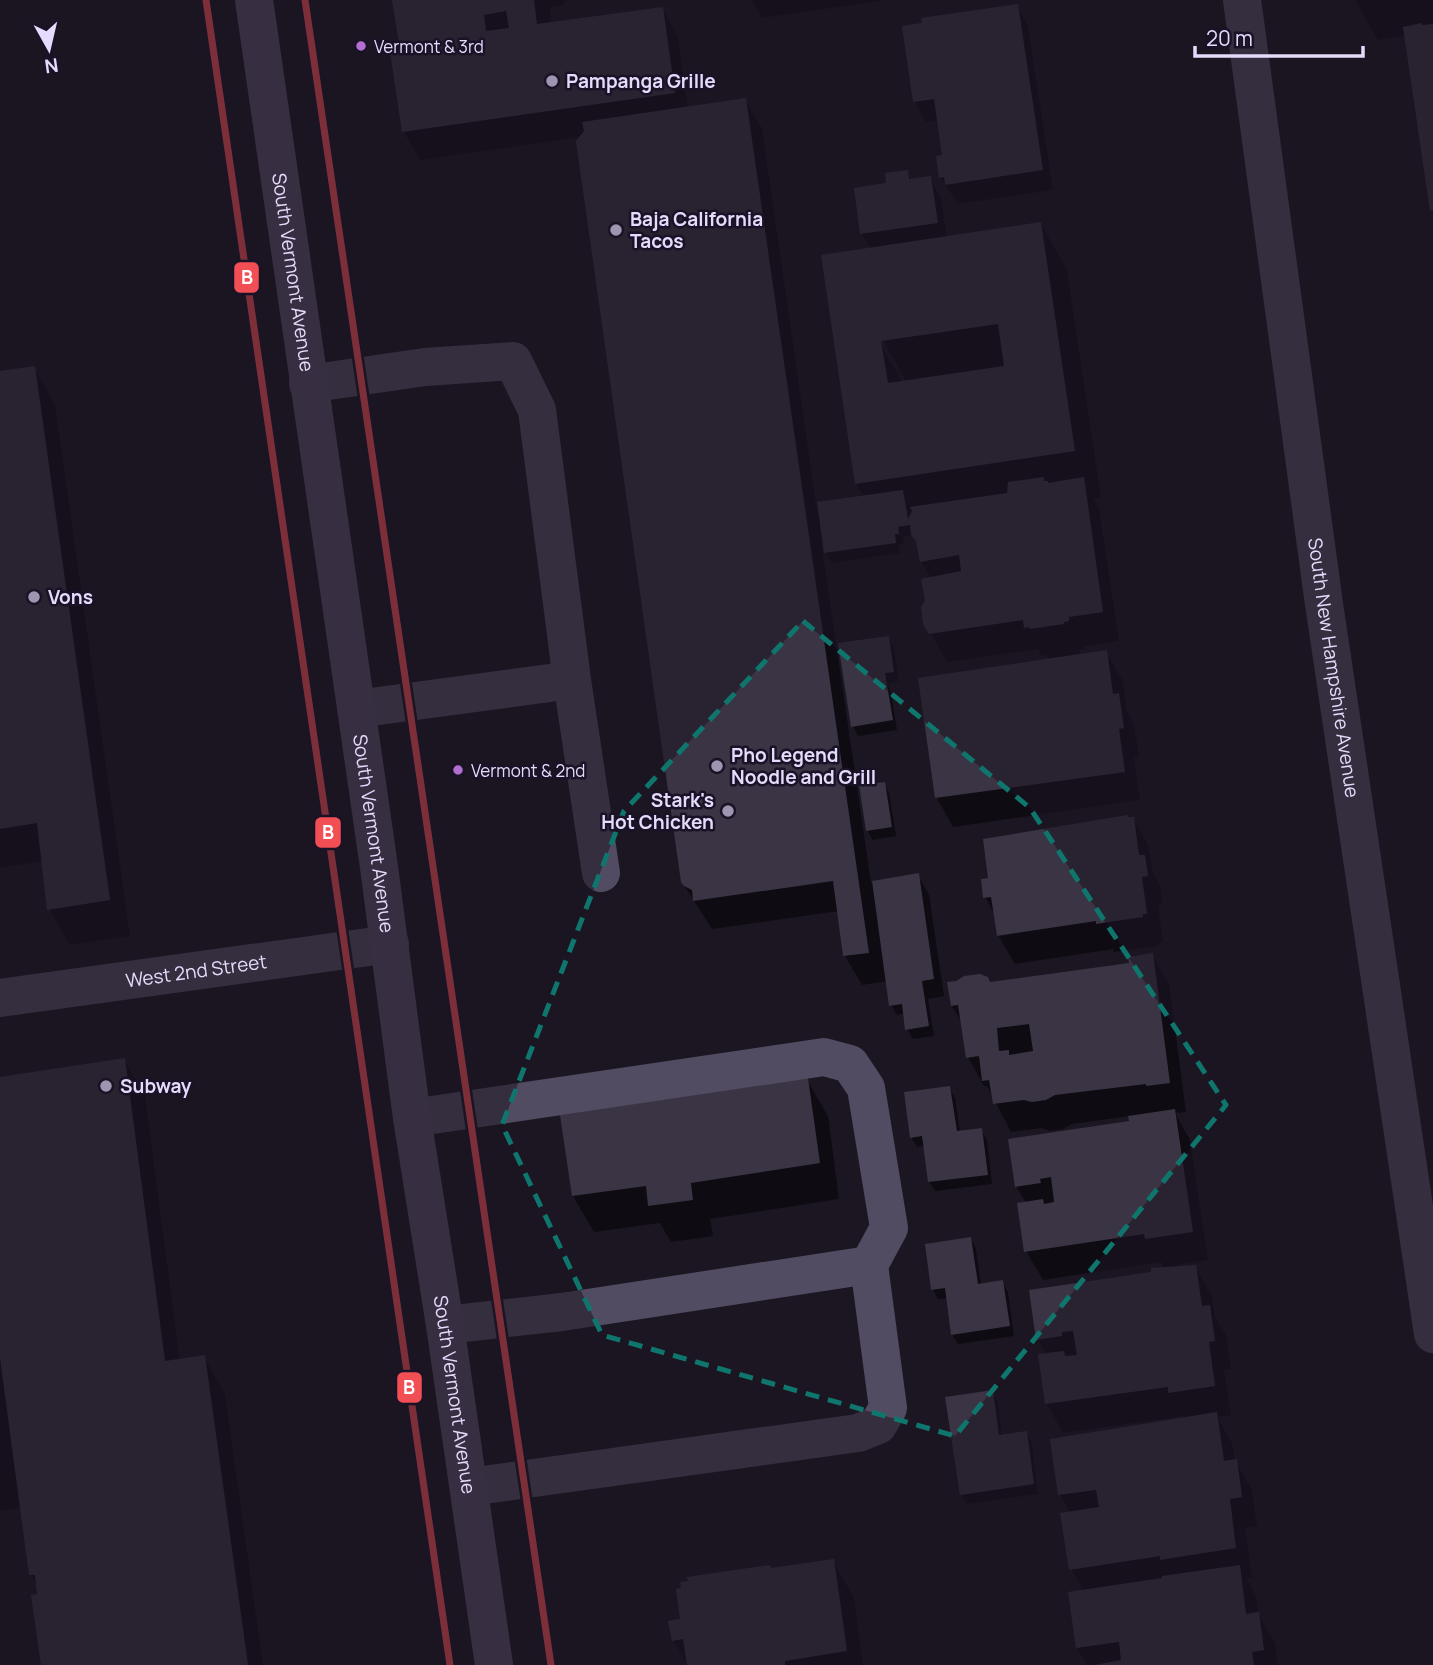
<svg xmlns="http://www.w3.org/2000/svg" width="1433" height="1665" font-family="Manrope,sans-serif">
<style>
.shadow{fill:#0007;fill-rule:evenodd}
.building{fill:#3b3444;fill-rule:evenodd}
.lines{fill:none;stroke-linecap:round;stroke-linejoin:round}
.minor{stroke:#524c62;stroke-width:38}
.major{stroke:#5b4d66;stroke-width:38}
.metro-1-casing{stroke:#1a1226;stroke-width:12}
.metro-1{stroke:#f24f55;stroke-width:7}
.marked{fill:none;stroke:#0f766e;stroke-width:5;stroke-dasharray:14 9;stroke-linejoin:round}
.bus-dot{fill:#b36fd0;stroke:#1a1226;stroke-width:2.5}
.poi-dot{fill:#9e96b0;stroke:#1a1226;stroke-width:2.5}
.labels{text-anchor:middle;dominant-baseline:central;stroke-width:5;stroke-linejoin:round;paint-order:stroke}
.bus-label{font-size:17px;fill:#e5dbfc;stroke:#1a1226;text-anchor:start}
.poi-label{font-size:19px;font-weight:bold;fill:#e5dbfc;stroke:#1a1226;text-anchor:start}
.street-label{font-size:19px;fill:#e5dbfc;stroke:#1a1226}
.line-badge{stroke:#1a1226;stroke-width:2.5}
.badge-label{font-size:19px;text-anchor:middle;font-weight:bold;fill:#fff}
</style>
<rect width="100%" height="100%" fill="#1b1622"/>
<!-- shadow -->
<path class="shadow" d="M394 0H565L564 5 550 7 552 24 662 8 678 37 688 108 745 100 762 128 816 504 864 497 856 484 871 249 862 234 856 190 888 184 907 172 912 181 930 178 941 198 947 238 1041 224 1067 270 1101 498 1094 499 1099 508 1119 641 1084 646 1085 650H1079L1080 656 1106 652 1123 681 1127 711 1134 724 1139 757 1134 758 1140 800 953 827 937 798 1050 661 1046 655 1042 656 1038 649 947 662 925 624 931 578 921 561 918 543 913 535 903 537 904 543 899 544 900 553 832 563 822 547 871 883 918 875 929 895 944 996 928 999 934 1036 913 1039 907 1029 905 1013 897 1015 891 1005 888 981 862 985 845 956 839 911 712 929 682 882 581 137 420 160 403 131 401 45ZM878 332 907 383H903L875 334Z
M752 0H886L762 18Z
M1355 0H1433V213L1406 36 1378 40Z
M1017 6 1028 26 1053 190 958 204 940 177 944 156 939 120 926 122 915 102 904 27Z
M34 368 55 404 130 936 70 945 49 909 43 861 0 868V373Z
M888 638 894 647 899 681 889 683 897 730 858 736 853 726Z
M884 784 889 793 896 836 873 840 867 830Z
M1133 818 1149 847 1153 873 1160 885 1163 905H1158L1163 942 1158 943V946L1114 952 1113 949 1015 964 998 935 995 915 985 897 990 879Z
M1152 955 1169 984 1186 1112 1175 1113 1190 1140 1208 1260 1177 1265V1268L1195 1267 1212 1296 1215 1317 1226 1335 1231 1369 1224 1370 1231 1415 1217 1417 1232 1443 1235 1460 1252 1490 1257 1526 1245 1528 1252 1577 1246 1578 1256 1596 1259 1615 1275 1643 1278 1665H1087L1077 1648 1084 1591 1071 1569 1070 1513 1060 1494 1185 1419 1184 1416 1063 1433 1047 1404 1040 1356 1047 1355 1038 1340 1031 1291 1153 1274 1164 1269 1161 1262 1043 1280 1026 1251V1203L1016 1186 1131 1122 1130 1116 1072 1124 1063 1129 1049 1131 1042 1128 1011 1132 987 1086H984L968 1057 963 1024 952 1006 990 984 1131 965Z
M124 1060 145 1096 180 1361 204 1357 225 1394 263 1665H43L39 1596 38 1587 31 1575 22 1507 0 1511V1078Z
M807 1080 828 1116 839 1199 710 1219 713 1236 671 1242 660 1223 594 1232 573 1196Z
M949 1088 955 1097 960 1132 981 1130 987 1140 992 1184 935 1191 929 1182 925 1146 917 1147 911 1137Z
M971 1239 976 1249 981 1285 1002 1282 1008 1292 1014 1336 958 1344 952 1334 948 1298 938 1299 933 1290Z
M992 1392 998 1401 1002 1437 1026 1433 1032 1443 1038 1494 967 1504 961 1494Z
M833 1561 854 1598 863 1665H688L673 1640 682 1620 677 1591 771 1570Z"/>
<!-- building -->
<path class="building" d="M392 0H534L537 24 663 7 675 93 402 132 389 45 399 44ZM506 11 509 28 486 31 484 15Z
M1018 4 1043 170 945 185 944 177 939 178 936 156 942 155 934 99 913 102 902 26 922 23 921 18Z
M1422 23V25L1433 24V210L1430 211 1403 27Z
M746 98 869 953 843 956 833 881 693 901 692 890 684 886 681 882 576 141 584 131 582 122Z
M908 170 909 179 931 176 938 223 860 234 854 188 886 183 885 173Z
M1041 222 1075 451 855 484 821 255ZM998 324 1004 366 888 383 881 341Z
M35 366 110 900 47 910 37 823 0 829V371Z
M1044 477V481H1048V483L1084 477 1103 612 1069 617V621L1064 622V624L1030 629 1029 627 1024 628 1023 620 929 634 923 624 921 607 925 600 921 579 961 571 959 555 920 562 916 541 911 535 910 525 898 527 899 534H895L896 543 824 553 817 502 903 490 908 519 912 511 910 507 1007 493 1008 482Z
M889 636 894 672 885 673 893 720 851 727 838 643Z
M1107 650 1113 694 1119 693 1124 728 1119 729 1125 772 935 798 918 678Z
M885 782 892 827 866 831 859 785Z
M1128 815V817H1134L1139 855H1145L1148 876 1142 877 1147 914H1143V917L1096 924V921L997 936 991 897 983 898 981 879 988 878 983 839Z
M919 873 934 979 922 981 929 1026 905 1030 902 1004 889 1006 872 881Z
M1153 953 1170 1083 1146 1086V1084L1055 1095 1046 1100 1032 1102 1024 1100 993 1104 989 1080 982 1081 979 1056 966 1058 958 1005 951 1006 947 982 956 981 964 976 980 974 988 977 990 982 1129 963 1128 957ZM1029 1024 1033 1051 1009 1055V1050L999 1051 997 1028Z
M125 1058 165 1361 205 1355 248 1665H41L31 1595 37 1594 35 1575H29L0 1358V1077Z
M808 1078 820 1163 691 1183 693 1200 648 1206 646 1186 572 1196 560 1115Z
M950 1086 957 1131 982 1128 988 1175 928 1182 922 1136 910 1138 904 1092Z
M1175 1109 1193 1232 1145 1239 1144 1234 1024 1252 1017 1203 1043 1199 1044 1204 1054 1202 1051 1177 1040 1179 1041 1183 1015 1187 1008 1139 1129 1121 1128 1116Z
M971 1237 978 1284 1003 1280 1010 1326 951 1335 945 1288 931 1290 925 1244Z
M1196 1265 1202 1306 1210 1305 1215 1341 1209 1342 1215 1386 1168 1393V1387L1045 1404 1038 1354 1064 1351 1065 1356 1077 1355 1073 1331 1062 1332V1336L1036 1340 1029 1290 1151 1272V1268Z
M993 1390 999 1435 1027 1431 1034 1484 960 1495 945 1397Z
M1217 1412 1224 1461 1237 1459 1242 1497 1230 1499 1236 1548 1160 1560V1556L1069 1570 1060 1513 1099 1507 1096 1490 1058 1495 1050 1439Z
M834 1559 847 1651 785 1661V1665H687L683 1639 672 1641 668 1621 680 1619 676 1589 681 1588 680 1582 688 1581 687 1577 770 1565 771 1568Z
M1240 1565 1246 1614 1259 1612 1264 1650 1252 1652 1254 1665H1094L1121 1660 1119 1642 1076 1648 1068 1592 1162 1578V1576Z"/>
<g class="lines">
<!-- minor -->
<g class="minor">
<path id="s1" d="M1242 0 1324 604 1433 1334"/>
<path d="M308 384 425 367 513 361 537 410 572 680 601 873"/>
<path d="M356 709 572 680"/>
<path id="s2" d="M0 998 390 944"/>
<path d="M412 1118 824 1057 850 1064 866 1088 889 1228 869 1265 888 1408 878 1425 858 1433 469 1487"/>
<path d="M445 1325 562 1312 869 1265"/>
</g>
<!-- major -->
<path class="major" id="s3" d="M254 0 379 867 412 1118 445 1325 494 1665"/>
<!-- metro-1 casing -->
<g class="metro-1-casing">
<path id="metro-1" d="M206 0 450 1665
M305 0 551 1665"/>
</g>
<!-- metro-1 -->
<use href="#metro-1" class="metro-1"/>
</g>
<!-- marked area -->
<path d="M0 0H1433V1665H0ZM803 621 1030 808 1226 1105 955 1436 602 1335 502 1125 624 811Z" fill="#1b1622" fill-opacity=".55" fill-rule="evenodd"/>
<path class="marked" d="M803 621 1030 808 1226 1105 955 1436 602 1335 502 1125 624 811Z"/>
<!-- markers -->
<g class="bus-dot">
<circle cx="361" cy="46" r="6"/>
<circle cx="458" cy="770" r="6"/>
</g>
<g class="poi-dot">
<circle cx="552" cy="81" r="7"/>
<circle cx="616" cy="230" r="7"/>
<circle cx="34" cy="597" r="7"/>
<circle cx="717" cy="766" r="7"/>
<circle cx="728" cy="811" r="7"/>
<circle cx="106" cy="1086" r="7"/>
</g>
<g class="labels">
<!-- bus labels -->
<g class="bus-label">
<text x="374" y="46">Vermont &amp; 3rd</text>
<text x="471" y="770">Vermont &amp; 2nd</text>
</g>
<!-- poi labels -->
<g class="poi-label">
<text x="566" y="81">Pampanga Grille</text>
<text x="630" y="219">Baja California<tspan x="630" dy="22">Tacos</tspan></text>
<text x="48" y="597">Vons</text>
<text x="731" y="755">Pho Legend<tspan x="731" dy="22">Noodle and Grill</tspan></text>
<text x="714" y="800" text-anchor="end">Stark's<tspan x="714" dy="22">Hot Chicken</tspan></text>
<text x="120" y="1086">Subway</text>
</g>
<!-- street labels -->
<g class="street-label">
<text stroke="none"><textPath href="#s3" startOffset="275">South Vermont Avenue</textPath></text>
<text stroke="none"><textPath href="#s1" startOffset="674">South New Hampshire Avenue</textPath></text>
<text stroke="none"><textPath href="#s3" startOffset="842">South Vermont Avenue</textPath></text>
<text stroke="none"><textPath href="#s2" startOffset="198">West 2nd Street</textPath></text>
<text stroke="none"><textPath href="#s3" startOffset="1409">South Vermont Avenue</textPath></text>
</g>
</g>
<g class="line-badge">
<rect x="233" y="261" width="27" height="33" rx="7" fill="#f24f55"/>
<rect x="314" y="816" width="28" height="33" rx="7" fill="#f24f55"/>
<rect x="396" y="1371" width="27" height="33" rx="7" fill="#f24f55"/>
</g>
<g class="badge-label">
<text x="247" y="284">B</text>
<text x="328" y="839">B</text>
<text x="409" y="1394">B</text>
</g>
<!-- north arrow -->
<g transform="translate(49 49) rotate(172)" stroke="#1a1226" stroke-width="5" paint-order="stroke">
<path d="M0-5L12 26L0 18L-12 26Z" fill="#e5dbfc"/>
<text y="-10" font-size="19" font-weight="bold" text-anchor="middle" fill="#e5dbfc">N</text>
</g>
<!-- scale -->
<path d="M1195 46v10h168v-10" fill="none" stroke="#e5dbfc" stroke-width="3.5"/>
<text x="1206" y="46" font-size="21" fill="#e5dbfc" stroke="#1a1226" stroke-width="5" paint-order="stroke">20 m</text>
</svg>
